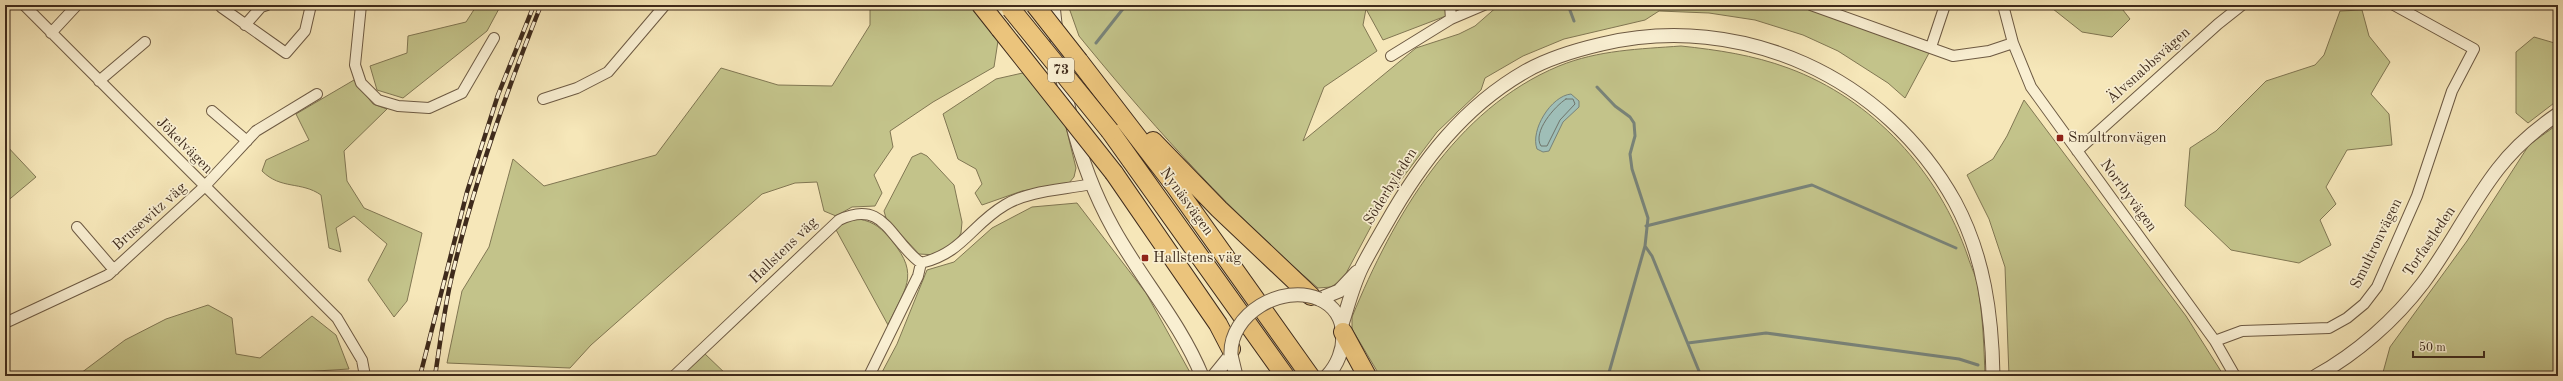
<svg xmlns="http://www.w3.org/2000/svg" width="2563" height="381" font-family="'Old Standard TT',serif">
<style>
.green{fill:#c3c38a;stroke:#817753}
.water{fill:#9fbeb7;stroke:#798379}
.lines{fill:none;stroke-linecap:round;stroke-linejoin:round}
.shore{stroke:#6f746a;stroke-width:1}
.stream{stroke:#798379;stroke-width:3}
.minor-casing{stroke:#6d5a43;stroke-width:12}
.tertiary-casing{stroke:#6d5a43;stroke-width:15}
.motorway-casing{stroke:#3f2b1c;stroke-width:20}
.minor{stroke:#f9efd2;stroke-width:10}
.tertiary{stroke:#f9efd2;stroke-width:13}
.motorway{stroke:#ebc47c;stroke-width:18}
.rail-casing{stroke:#3f2b1c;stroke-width:4.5}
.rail{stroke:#f9efd2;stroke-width:3;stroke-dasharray:9;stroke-linecap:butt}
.tertiary-bridge-casing{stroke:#6d5a43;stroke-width:15;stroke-linecap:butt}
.motorway-bridge-casing{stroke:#3f2b1c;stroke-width:20;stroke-linecap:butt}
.tertiary-bridge{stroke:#f9efd2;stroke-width:13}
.motorway-bridge{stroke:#ebc47c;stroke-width:18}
.poi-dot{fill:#8f2418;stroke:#f9efd2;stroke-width:1.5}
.labels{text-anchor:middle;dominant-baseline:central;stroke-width:3.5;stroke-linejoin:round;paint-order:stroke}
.shield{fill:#f9efd2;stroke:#776653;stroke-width:1}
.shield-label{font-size:14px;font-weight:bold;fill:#3f2b1c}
.street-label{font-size:15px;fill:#3f2b1c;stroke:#f9efd2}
.poi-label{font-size:15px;fill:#3f2b1c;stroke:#f9efd2;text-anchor:start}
</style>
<rect width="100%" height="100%" fill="#f6e7b9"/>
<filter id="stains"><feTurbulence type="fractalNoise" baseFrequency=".005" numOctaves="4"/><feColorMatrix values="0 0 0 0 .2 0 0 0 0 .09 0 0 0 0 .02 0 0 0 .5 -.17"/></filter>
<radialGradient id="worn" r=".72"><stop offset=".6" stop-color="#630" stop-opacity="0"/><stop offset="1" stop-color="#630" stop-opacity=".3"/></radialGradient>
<!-- green -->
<path class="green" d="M477 5H501L487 31 403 98 377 90 370 66 407 53 408 36 466 22Z
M870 5H969L998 41 994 67 933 102 890 131 893 147 874 175 882 193 875 206 852 207 836 216 824 211 817 182 795 183 762 194 591 345 570 368 447 363 462 291 489 247 513 159 544 186 656 155 721 68 778 85 832 86 870 25Z
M1068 5H1456L1459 11 1383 40 1366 9 1363 25 1377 51 1324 87 1303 141 1416 48 1459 34 1475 26 1499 5H1798L1929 53 1905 98 1888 83 1838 51 1803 35 1755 20 1709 13 1659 11 1645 20 1564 39 1523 56 1485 78 1481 90 1437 132 1383 204 1343 279 1331 287 1318 288C1233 215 1159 133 1088 47L1079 36Z
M2048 5H2119L2130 19 2112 37 2082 32Z
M2362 10 2369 36 2390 62 2371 94 2389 114 2392 145 2347 150 2326 187 2336 204 2320 220 2331 245 2299 263 2231 250 2185 206 2190 148 2216 131 2266 81 2315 65 2324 55 2340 11Z
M2534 37 2558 44V100L2528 123 2516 113V52Z
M1681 46C1718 50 1753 55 1788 68 1873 99 1939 172 1968 257 1971 267 1977 278 1978 288 1983 317 1984 347 1985 376H1380L1352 329V317C1393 217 1455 109 1559 66 1598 50 1640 49 1681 46Z
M1027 72 1063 115 1076 168 1074 177 1069 183 1022 191 982 205 975 193 982 184 976 169 958 159 943 114 996 79Z
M354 80 373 104 387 109 344 151 347 181 364 208 422 233 407 301 394 317 368 280 387 244 354 216 336 228 341 252 329 248 321 195C301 181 281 190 262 171L266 160 309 140 296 114Z
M2024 100 2186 316 2224 376H2009L2005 267 1989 219 1967 175 1993 159 2007 136Z
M2558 124V376H2382L2390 347 2467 241 2529 145Z
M5 144 36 177 5 203Z
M921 153 927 156 954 185 962 222 961 233 955 243 937 255 919 254 886 218 884 211 912 157Z
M1077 203 1146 293 1192 376H880L897 344 927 270 954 262 992 228 1032 207Z
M859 219C875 222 882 229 892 241 921 276 904 289 888 325L835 228 846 221Z
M208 305 232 318 236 354 260 358 312 316 336 335 349 369 235 376H77L125 340 166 319Z
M704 353 728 376H681Z"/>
<!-- water -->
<path class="water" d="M1571 94 1579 101V107L1563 122 1549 151 1543 152 1537 149C1530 130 1551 96 1571 94Z"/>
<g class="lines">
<!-- shore -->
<path class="shore" d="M1566 99H1573L1575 104 1560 120 1547 146H1541C1532 132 1555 106 1566 99Z"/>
<!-- stream -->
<path class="stream" d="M1568 5 1574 21
M1096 43 1126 5
M1597 87 1615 106 1630 117 1634 123 1635 136 1630 154 1632 169 1648 218 1645 246 1608 376
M1646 226 1812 185 1956 248
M1645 246 1652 256 1701 376
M1688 343 1766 333 1959 359 1978 365
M2012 375 2016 376"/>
<!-- minor casing -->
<g class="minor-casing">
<path id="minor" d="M24 5 337 318 362 360 365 376
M361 5 355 65 361 83 378 100 398 106 429 108 462 93 494 38
M1450 5 1451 19
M1811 5 1953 56 1989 51 2013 43
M2003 5 2013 43 2031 87 2215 341 2235 376
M221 7 286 53 305 31 311 5
M245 25 261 7 267 5
M51 33 77 5
M1931 47 1945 5
M1391 56 1451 19 1484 5
M99 81 145 42
M543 99 577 88 608 72 665 5
M212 111 247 141
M2077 151 2218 24 2242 5
M77 227 114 270
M5 323 108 275 204 187 256 131 317 94
M2215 341 2242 331 2329 328 2347 318 2364 304 2377 287 2417 196 2452 91 2474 49 2394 5
M674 376 839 220C885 198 890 241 921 263
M869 376 918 276 921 263C963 253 971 225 1005 205 1030 190 1063 190 1091 184"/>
</g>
<!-- tertiary casing -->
<g class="tertiary-casing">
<path id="tertiary" d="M1053 5C1061 84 1074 158 1113 228 1141 279 1180 322 1202 376
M1319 299C1351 313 1348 354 1327 376
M1319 299 1339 291 1357 272
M1342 324C1348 306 1353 285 1362 267 1369 253 1378 238 1386 224 1421 162 1463 107 1526 71 1549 58 1576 50 1602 44 1741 11 1886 77 1955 202 1984 256 1992 315 1993 376
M1231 355 1236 376
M1214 376 1231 355
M2316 376C2356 354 2395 320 2423 283 2450 247 2470 205 2498 169 2514 148 2536 129 2558 114"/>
</g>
<!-- motorway casing -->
<g class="motorway-casing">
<path id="motorway" d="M981 5 1000 29
M1079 61 1175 186 1310 376
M1110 131 1285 376
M1153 141 1219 209 1311 296
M1114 173 1218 324 1231 349
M1343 332 1367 376"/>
</g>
<!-- minor -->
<use href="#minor" class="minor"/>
<!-- tertiary -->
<use href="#tertiary" class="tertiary"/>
<!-- motorway -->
<use href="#motorway" class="motorway"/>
<!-- rail casing -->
<g class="rail-casing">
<path id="rail" d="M420 376 467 192 498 95 534 5
M435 376C440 344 444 311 451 280 473 186 505 95 541 5"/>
</g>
<!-- rail -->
<use href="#rail" class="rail"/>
<!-- tertiary-bridge casing -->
<g class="tertiary-bridge-casing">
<path id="tertiary-bridge" d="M1231 355C1229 314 1282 283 1319 299"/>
</g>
<!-- motorway-bridge casing -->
<g class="motorway-bridge-casing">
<path id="motorway-bridge" d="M1035 5 1079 61
M1011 9 1110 131
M1000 29 1114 173"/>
</g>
<!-- tertiary-bridge -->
<use href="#tertiary-bridge" class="tertiary-bridge"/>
<!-- motorway-bridge -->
<use href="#motorway-bridge" class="motorway-bridge"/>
</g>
<!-- markers -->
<g class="poi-dot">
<rect x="2056" y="134" width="8" height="8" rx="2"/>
<rect x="1141" y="254" width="8" height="8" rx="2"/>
</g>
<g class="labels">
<!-- shield labels -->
<rect class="shield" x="1048" y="58" width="26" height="24" rx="3"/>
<g class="shield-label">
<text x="1061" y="70">73</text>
</g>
<!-- street labels -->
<g class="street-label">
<text transform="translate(2149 66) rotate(-42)">Älvsnabbsvägen</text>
<text transform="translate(184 146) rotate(45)">Jökelvägen</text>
<text transform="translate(1391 187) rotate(-58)">Söderbyleden</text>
<text transform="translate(2128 196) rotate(54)">Norrbyvägen</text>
<text transform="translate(1186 202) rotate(54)">Nynäsvägen</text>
<text transform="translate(150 217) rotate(-42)">Brusewitz väg</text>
<text transform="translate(2430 242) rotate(-56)">Torfastleden</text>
<text transform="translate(2377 244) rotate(-64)">Smultronvägen</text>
<text transform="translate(784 251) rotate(-44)">Hallstens väg</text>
</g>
<!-- poi labels -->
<g class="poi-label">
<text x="2068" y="138">Smultronvägen</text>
<text x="1153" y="258">Hallstens väg</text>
</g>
</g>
<!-- margin -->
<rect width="2563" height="381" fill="none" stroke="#f6e7b9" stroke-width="20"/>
<rect x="6" y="6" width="2551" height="369" fill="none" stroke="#3f2b1c" stroke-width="2"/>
<rect x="10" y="10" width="2543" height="361" fill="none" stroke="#3f2b1c"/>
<!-- scale -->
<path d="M2413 351v6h71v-6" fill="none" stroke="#3f2b1c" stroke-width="2"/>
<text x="2419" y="351" font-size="12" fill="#3f2b1c" stroke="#f9efd2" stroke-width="3" paint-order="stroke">50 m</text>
<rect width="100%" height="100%" filter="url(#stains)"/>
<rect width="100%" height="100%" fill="url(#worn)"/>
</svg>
